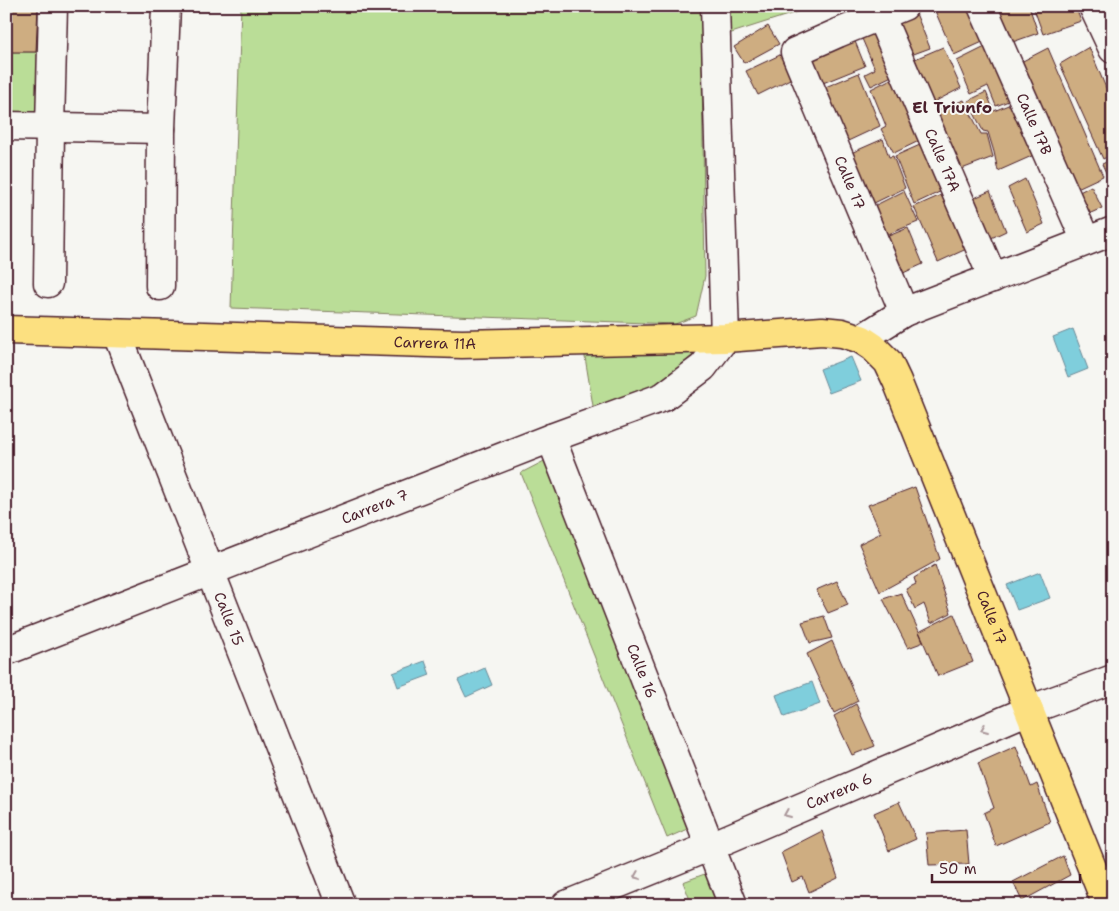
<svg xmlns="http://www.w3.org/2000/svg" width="1119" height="911" font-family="'Shantell Sans',sans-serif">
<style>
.green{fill:#badd97;stroke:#827e61}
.water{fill:#7fcedc;stroke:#6a8895}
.building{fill:#cead81;stroke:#4a1f2b}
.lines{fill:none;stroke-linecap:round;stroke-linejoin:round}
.minor-casing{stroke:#4a1f2b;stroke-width:31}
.highway-casing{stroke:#4a1f2b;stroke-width:31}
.minor{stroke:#f6f6f2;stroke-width:28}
.highway{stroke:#fce080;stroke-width:28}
.oneway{stroke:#a99598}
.labels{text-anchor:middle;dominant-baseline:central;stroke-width:4;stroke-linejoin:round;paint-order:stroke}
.street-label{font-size:15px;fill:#4a1f2b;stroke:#f6f6f2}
.neighbourhood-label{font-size:16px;font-weight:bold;fill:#4a1f2b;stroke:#f6f6f2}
</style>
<rect width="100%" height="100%" fill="#f6f6f2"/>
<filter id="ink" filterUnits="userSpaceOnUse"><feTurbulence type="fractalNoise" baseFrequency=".02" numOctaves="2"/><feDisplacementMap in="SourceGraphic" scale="10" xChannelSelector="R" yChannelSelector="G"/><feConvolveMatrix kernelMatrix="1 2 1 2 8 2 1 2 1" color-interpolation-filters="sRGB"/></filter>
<g filter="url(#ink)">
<!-- green -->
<path class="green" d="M38 6H45L41 114H6V52H36Z
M241 6H701L705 276 696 316 675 324 231 308Z
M722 6H816L722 36Z
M700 349 651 391 594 412 584 351Z
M550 458 694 826 667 838 521 473Z
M710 872 723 905H692L683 882Z"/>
<!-- water -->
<path class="water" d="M1073 329 1088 369 1068 377 1053 337Z
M851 357 861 381 829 393 820 369Z
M1040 572 1050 598 1017 610 1007 585Z
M425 661 430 675 398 687 393 673Z
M485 668 492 685 466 697 458 680Z
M812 682 820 704 784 717 776 695Z"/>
<!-- building -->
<path class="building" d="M6 6H38L36 52H6Z
M933 6H973L987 40 954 55Z
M992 6H1029L1038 33 1007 44Z
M1033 6H1075L1081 21 1043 34Z
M915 11 930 48 911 55 894 21Z
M879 25 898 73 871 86 865 74 875 69 860 34Z
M768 26 779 44 744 63 734 47Z
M852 34 865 66 818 85 806 54Z
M989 45 1011 100 996 106 988 86 971 94 957 61Z
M943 47 961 88 932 103 915 59Z
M1089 47 1113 105V154L1103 159 1060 64Z
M1048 48 1103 176 1071 191 1017 64Z
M782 54 794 77 758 95 746 71Z
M859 73 880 126 848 141 823 88Z
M899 75 925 138 894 153 881 129 886 126 871 89Z
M986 92 994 111 1013 103 1034 155 998 171 994 152 988 132 983 131 968 101Z
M964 100 981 134H987L993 157 954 172 931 113Z
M883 139 889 157 893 156 905 188 872 204 851 153Z
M929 141 948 188 914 204 895 156Z
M1113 159V188L1102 164Z
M1025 179 1044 224 1027 232 1008 188Z
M1091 186 1102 208 1082 217 1072 196Z
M904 191 918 222 886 235 874 206Z
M950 191 973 246 938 262 914 207Z
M990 191 1006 231 987 240 970 200Z
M908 228 923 264 901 274 886 237Z
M915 487 940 559 880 592 859 544 881 533 868 505Z
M935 565 951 613 931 623 924 604 915 609 906 589 916 584 914 578Z
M837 581 848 605 828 613 816 590Z
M901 593 924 642 908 648 883 599Z
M954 614 973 662 938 676 919 632Z
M824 616 832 638 810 643 802 622Z
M832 641 858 701 834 713 807 654Z
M856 704 875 746 852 755 834 716Z
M1016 746 1031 787 1037 784 1050 822 996 846 984 813 994 808 978 763Z
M899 802 916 839 889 851 874 813Z
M966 830 969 864 929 865 926 833Z
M822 831 838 878 809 892 803 877 792 882 781 852Z
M1063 856 1070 875 1022 901 1013 882Z"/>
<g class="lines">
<!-- minor casing -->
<g class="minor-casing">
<g id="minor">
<path id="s1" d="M904 6 838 33 795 52 904 312"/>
<path id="s2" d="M982 6 1086 241"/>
<path d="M1093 6 1113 49"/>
<path id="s3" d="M880 15 993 278"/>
<path d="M6 126 161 129"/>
<path d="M48 283 50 127 53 6"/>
<path d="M160 286 161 129 166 6"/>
<path id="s4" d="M117 334 341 905"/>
<path d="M861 339 904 312 1113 231"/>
<path id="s5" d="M551 438 733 905"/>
<path id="s6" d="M6 651 551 438 663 397 703 367 725 338 715 6"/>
<path id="s7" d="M566 905 711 846 1029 710 1113 679"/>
</g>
</g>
<!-- highway casing -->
<g class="highway-casing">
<g id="highway">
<path id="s8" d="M6 330 462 344 725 338 822 331 842 333 861 339 873 347 888 362 897 381 1107 905"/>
</g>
</g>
<!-- minor -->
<use href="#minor" class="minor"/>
<!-- highway -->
<use href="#highway" class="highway"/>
</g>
<!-- one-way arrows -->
<defs><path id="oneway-chevron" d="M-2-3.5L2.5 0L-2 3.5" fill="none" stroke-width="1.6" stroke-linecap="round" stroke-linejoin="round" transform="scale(1.25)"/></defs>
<g class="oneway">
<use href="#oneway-chevron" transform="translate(984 729) rotate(157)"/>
<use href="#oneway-chevron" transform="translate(787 814) rotate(157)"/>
<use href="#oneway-chevron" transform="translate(637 876) rotate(158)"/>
</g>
</g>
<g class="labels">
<!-- street labels -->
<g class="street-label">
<text stroke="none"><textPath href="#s2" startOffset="129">Calle 17B</textPath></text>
<text stroke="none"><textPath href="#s3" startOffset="158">Calle 17A</textPath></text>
<text stroke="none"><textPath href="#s1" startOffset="260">Calle 17</textPath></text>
<text stroke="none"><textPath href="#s8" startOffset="429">Carrera 11A</textPath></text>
<text stroke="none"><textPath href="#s6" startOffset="396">Carrera 7</textPath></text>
<text stroke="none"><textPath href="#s8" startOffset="1168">Calle 17</textPath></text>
<text stroke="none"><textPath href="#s4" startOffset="306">Calle 15</textPath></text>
<text stroke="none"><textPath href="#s5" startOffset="250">Calle 16</textPath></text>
<text stroke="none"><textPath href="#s7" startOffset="296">Carrera 6</textPath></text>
</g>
<!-- neighbourhood labels -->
<g class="neighbourhood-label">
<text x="952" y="107">El Triunfo</text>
</g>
</g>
<!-- margin -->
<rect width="1119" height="911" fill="none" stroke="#f6f6f2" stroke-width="25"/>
<rect x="12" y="12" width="1094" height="886" fill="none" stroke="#4a1f2b" stroke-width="2" filter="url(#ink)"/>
<!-- scale -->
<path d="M932 874v8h148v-8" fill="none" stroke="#4a1f2b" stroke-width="2.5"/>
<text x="939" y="874" font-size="15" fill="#4a1f2b" stroke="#f6f6f2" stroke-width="4" paint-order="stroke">50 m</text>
</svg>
